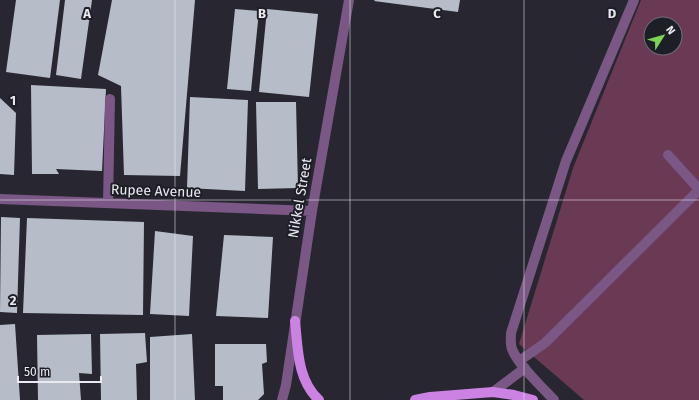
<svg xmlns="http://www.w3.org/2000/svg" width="699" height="400" font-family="'Fira Sans',sans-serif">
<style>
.green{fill:#6a3953;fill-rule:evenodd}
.building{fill:#b6bdc8}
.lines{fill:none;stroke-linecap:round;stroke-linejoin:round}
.minor{stroke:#7a5785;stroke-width:10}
.major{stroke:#cc82e3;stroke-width:10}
.grid{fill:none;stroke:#ebeaf1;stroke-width:1;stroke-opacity:0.55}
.labels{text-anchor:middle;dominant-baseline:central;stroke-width:4;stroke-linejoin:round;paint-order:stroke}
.street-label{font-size:14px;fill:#ebeaf1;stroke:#1e1e27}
.grid-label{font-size:13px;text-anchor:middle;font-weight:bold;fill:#ebeaf1;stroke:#1e1e27;stroke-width:4;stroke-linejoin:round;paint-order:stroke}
</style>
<rect width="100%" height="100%" fill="#282731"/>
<!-- green -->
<path class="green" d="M641 0H699V400H584L519 344 573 168ZM651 24H675V48H651Z"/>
<!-- building -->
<path class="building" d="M16 0H60L50 78 6 72Z
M65 0H92L81 79 56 75Z
M112 0H195L180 176 124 175 121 86 98 75Z
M375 0H460L458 12 374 1Z
M235 9 259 11 251 91 227 89Z
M267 9 318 14 309 97 259 92Z
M31 85 106 89 102 171 56 169 59 174H32Z
M190 97 248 100 245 191 187 188Z
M0 98 16 113 14 175 0 174Z
M256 102H296L298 188 258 189Z
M1 217 20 218 17 313 0 312Z
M27 218 144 222 143 315 23 313Z
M155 231 193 236 189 316 150 314Z
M224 235 273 237 268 318 216 316Z
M15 324 20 400H0V325Z
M145 333 147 362 136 364 137 400H101L100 334Z
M91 334 92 374 79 373 81 400H38L37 335Z
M192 334 195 400H150V337Z
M215 344H266L267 362 262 364 264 394 258 400H223V386H215Z"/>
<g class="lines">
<!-- minor -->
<path class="minor" d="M0 199 312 211
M108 203 110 99
M519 361 545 343 698 191 696 186 668 155
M493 392 525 368
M282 400 286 385 312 211 349 0
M554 400C542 387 518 365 512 349 510 344 511 338 511 333L566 161 634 0"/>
<!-- major -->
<path class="major" d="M295 321C298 348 297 380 319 400
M415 400 430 397 493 392 514 395 533 400"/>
</g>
<!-- grid -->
<path class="grid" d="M175 0V400M350 0V400M524 0V400M0 200H699"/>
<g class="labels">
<!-- street labels -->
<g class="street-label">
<text transform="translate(156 191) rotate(2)">Rupee Avenue</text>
<text transform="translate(300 198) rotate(-80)">Nikkel Street</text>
</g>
</g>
<g class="grid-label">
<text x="87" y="18">A</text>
<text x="262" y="18">B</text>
<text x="437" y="18">C</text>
<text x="612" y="18">D</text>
<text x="13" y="105">1</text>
<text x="13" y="305">2</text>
</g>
<!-- north arrow -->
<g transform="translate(663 36) rotate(53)"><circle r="19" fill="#1e1e27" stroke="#707078"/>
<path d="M0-3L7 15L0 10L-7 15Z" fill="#7dd154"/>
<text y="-6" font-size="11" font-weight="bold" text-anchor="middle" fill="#ebeaf1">N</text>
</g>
<!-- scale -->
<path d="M18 376v6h83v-6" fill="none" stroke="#ebeaf1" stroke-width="2"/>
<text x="24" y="376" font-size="12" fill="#ebeaf1" stroke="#1e1e27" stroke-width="3" paint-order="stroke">50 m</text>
</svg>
